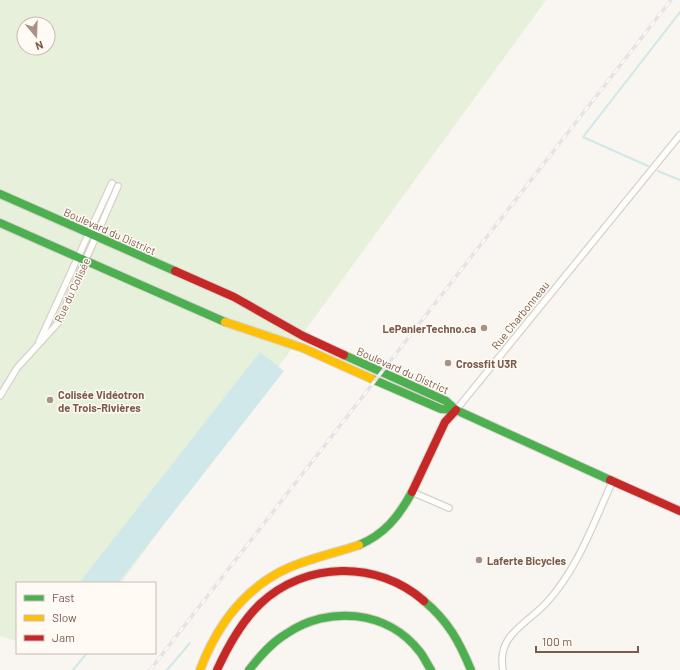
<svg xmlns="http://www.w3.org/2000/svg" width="680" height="670" font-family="Barlow,sans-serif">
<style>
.green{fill:#e7f0db;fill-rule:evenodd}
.water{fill:#d0e8ea}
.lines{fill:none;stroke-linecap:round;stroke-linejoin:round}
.stream{stroke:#d0e8ea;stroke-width:2}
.street-casing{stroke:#d7d1cb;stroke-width:8}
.fast-casing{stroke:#d9d2cb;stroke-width:10}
.slow-casing{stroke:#d9d2cb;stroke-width:10}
.jam-casing{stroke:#d9d2cb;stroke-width:10}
.street{stroke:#fefefd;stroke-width:5.5}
.fast{stroke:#4caf50;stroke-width:8}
.slow{stroke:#ffc107;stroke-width:8}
.jam{stroke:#c62828;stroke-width:8}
.rail-casing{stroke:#e6e3e7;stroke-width:3.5}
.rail{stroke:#fffaf3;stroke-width:2;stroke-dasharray:6;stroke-linecap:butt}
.poi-dot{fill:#a69286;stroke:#fffaf3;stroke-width:1.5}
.labels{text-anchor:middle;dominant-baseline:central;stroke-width:3;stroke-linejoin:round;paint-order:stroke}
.street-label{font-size:11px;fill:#7a5c4d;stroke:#fffaf3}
.poi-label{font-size:11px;font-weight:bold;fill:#7a5c4d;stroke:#fffaf3;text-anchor:start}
</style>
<rect width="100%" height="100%" fill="#f9f5f0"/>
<!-- green -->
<path class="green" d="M0 0H546L121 583H17V641L0 636ZM24 24H48V48H24Z"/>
<!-- water -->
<path class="water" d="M260 352 284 371 118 583H79Z"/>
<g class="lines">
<!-- stream -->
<path class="stream" d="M648 166 583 137 680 12
M658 171 680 180
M73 670 87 653
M167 670 190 643"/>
<!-- street casing -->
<g class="street-casing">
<path id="street" d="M39 342 112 183
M0 396 17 368 58 323 118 186
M456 410 680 135
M412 492 449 508
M503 670C496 634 528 624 548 601 579 566 594 522 613 480"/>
</g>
<!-- fast casing -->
<g class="fast-casing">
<path id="fast" d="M0 194 175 271
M0 223 225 322
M344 355 446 401 456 410 610 480
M372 379 441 409 456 410
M359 545C385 534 399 516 412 492
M424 601C448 621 459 641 471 670
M249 670C260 656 271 643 286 634 328 605 388 610 420 652 424 657 427 664 431 670"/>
</g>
<!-- slow casing -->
<g class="slow-casing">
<path id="slow" d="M225 322 303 348 372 379
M200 670C217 625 244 588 288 568 311 558 335 553 359 545"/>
</g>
<!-- jam casing -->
<g class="jam-casing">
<path id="jam" d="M175 271 234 297 303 336 344 355
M610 480 680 511
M412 492 445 422 456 410
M217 670C228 646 241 622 260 604 305 561 378 560 424 601"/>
</g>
<!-- street -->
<use href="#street" class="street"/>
<!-- fast -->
<use href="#fast" class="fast"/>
<!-- slow -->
<use href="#slow" class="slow"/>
<!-- jam -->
<use href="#jam" class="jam"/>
<!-- rail casing -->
<g class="rail-casing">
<path id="rail" d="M150 670 671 0"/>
</g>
<!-- rail -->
<use href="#rail" class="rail"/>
</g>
<!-- markers -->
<g class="poi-dot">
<circle cx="484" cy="328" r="4"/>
<circle cx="448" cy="363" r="4"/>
<circle cx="50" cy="400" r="4"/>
<circle cx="479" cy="560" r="4"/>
</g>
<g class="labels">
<!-- street labels -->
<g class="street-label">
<text transform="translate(110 231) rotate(24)">Boulevard du District</text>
<text transform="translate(72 290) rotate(-65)">Rue du Colisée</text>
<text transform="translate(520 315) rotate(-51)">Rue Charbonneau</text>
<text transform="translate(403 370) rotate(24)">Boulevard du District</text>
</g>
<!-- poi labels -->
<g class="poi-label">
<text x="476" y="328" text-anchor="end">LePanierTechno.ca</text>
<text x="456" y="363">Crossfit U3R</text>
<text x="58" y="394">Colisée Vidéotron<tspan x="58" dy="13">de Trois-Rivières</tspan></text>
<text x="487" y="560">Laferte Bicycles</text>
</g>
</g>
<!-- legend -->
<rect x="16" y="582" width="140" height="72" fill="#fffaf3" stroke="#cabbb1"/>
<rect x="24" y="595" width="20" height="6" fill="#4caf50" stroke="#cabbb1"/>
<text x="52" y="602" font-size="12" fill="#7a5c4d">Fast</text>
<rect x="24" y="615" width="20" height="6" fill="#ffc107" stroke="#cabbb1"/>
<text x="52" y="622" font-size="12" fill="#7a5c4d">Slow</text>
<rect x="24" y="635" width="20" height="6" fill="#c62828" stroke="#cabbb1"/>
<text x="52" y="642" font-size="12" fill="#7a5c4d">Jam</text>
<!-- north arrow -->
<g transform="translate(36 36) rotate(161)"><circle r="19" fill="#fffaf3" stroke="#cabbb1"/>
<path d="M0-3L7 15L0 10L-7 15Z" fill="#a69286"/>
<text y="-6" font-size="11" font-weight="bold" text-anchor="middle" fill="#7a5c4d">N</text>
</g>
<!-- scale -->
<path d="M536 646v6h102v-6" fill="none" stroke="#7a5c4d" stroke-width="2"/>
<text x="542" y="646" font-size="12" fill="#7a5c4d" stroke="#fffaf3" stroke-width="3" paint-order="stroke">100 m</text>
</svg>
